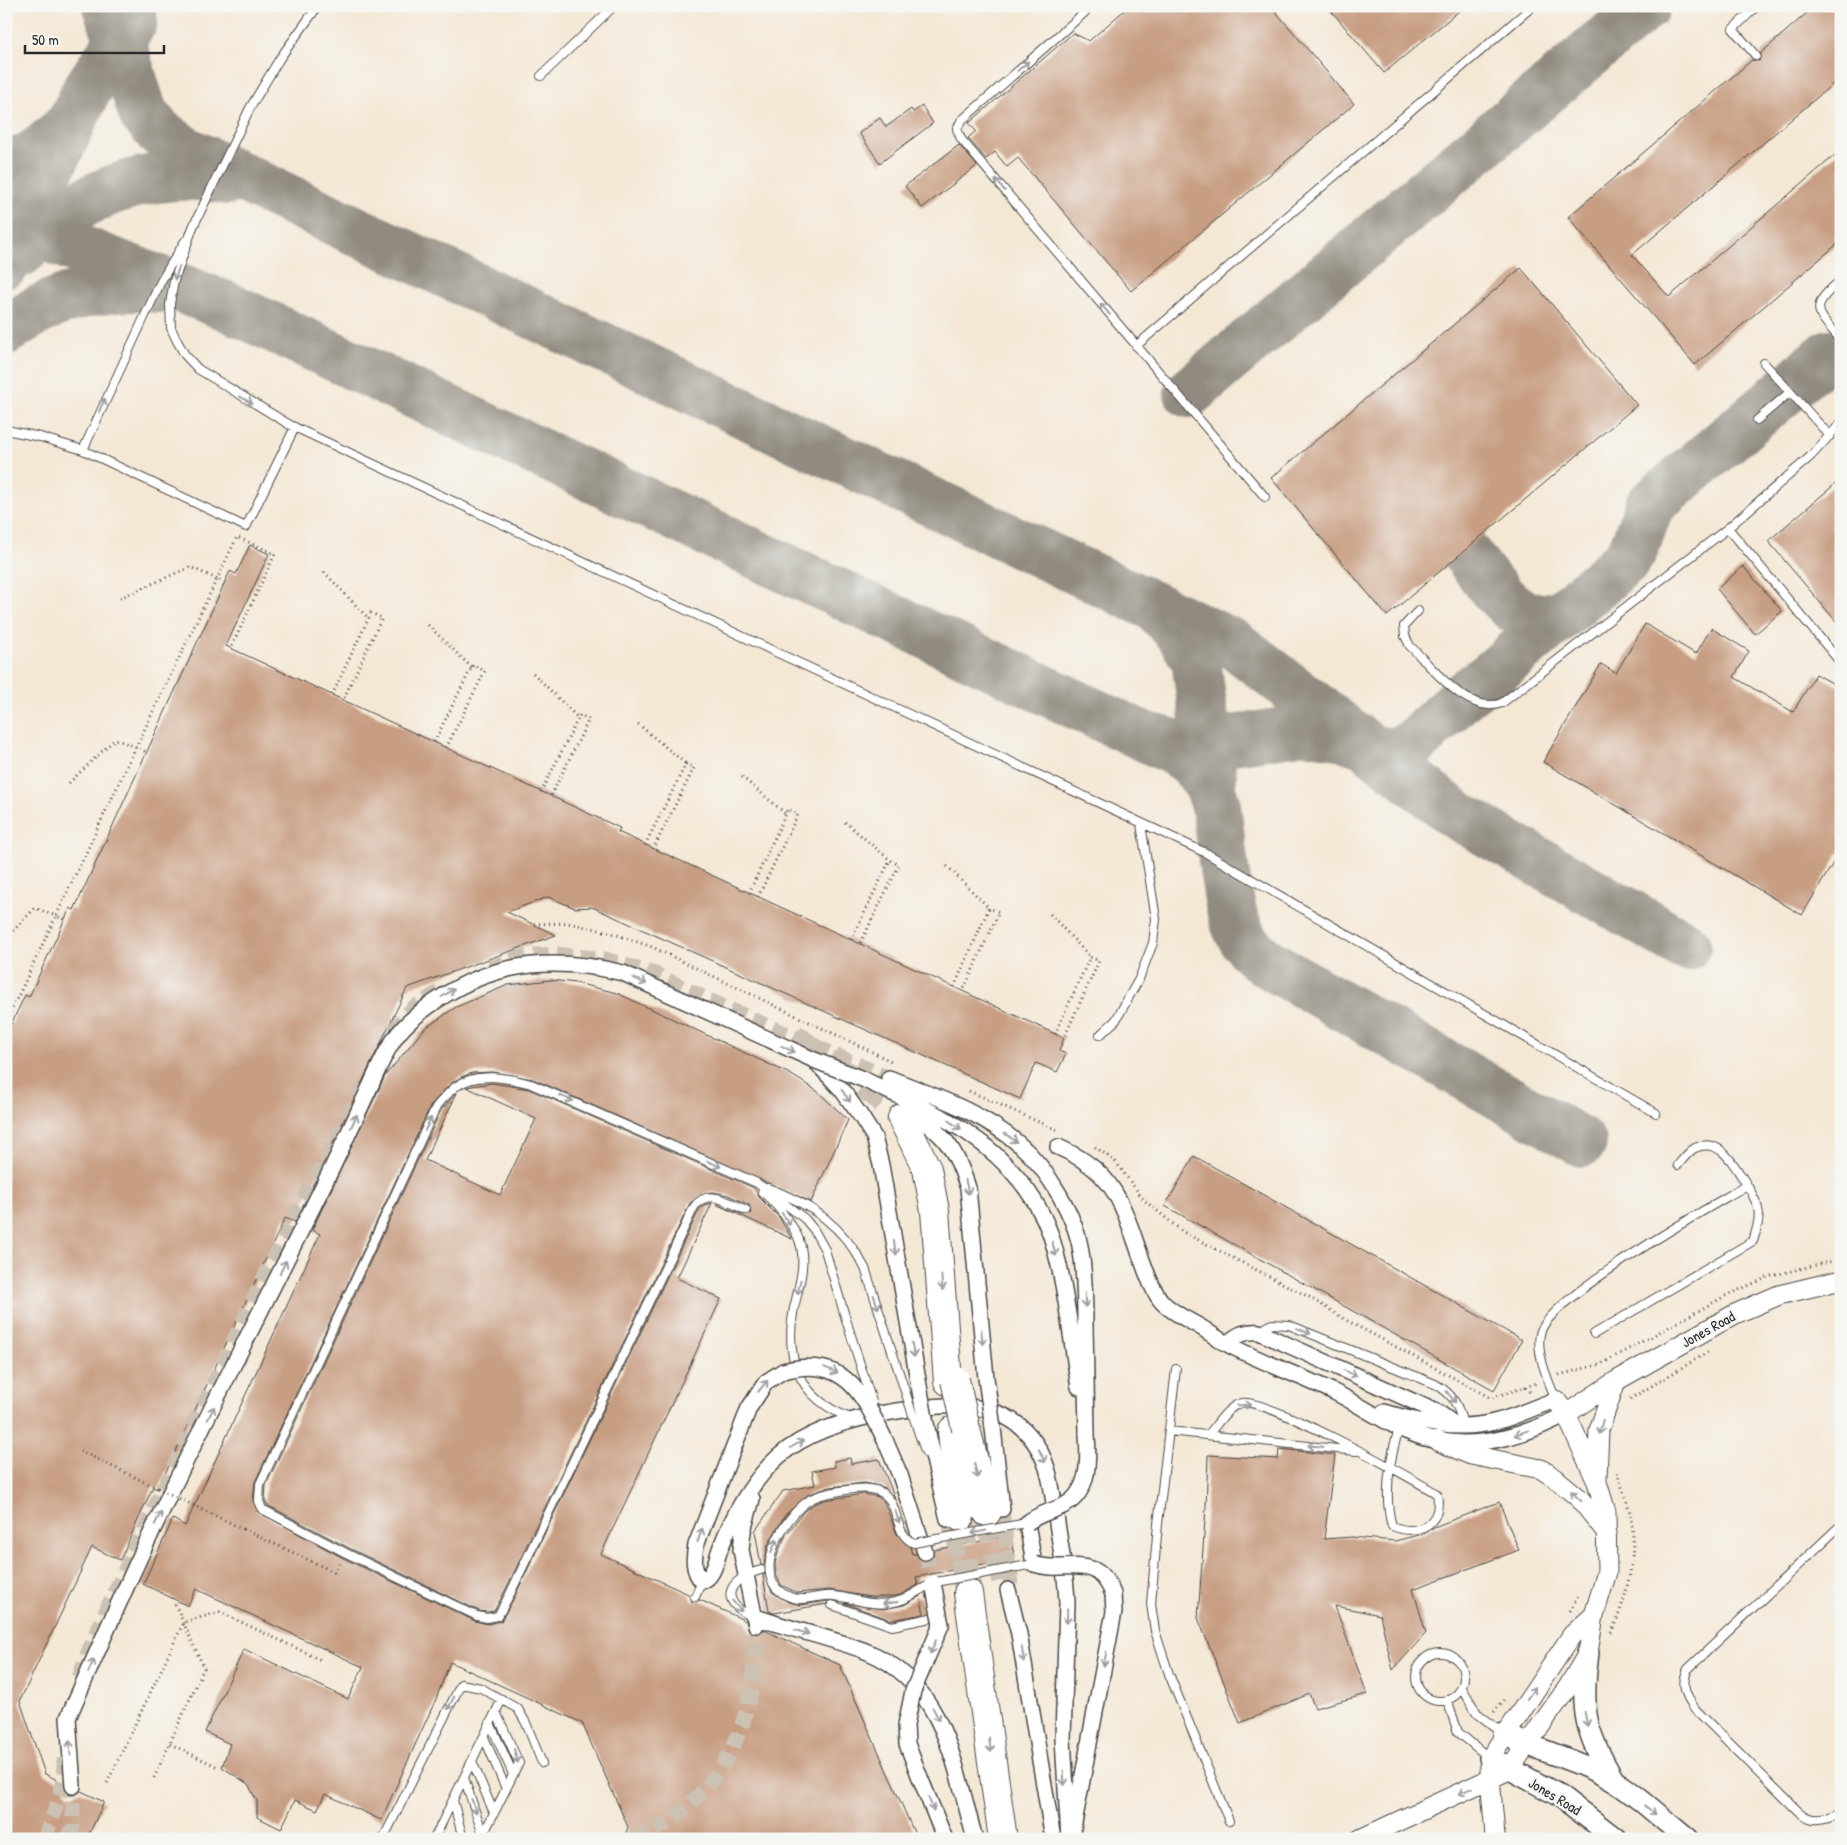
<svg xmlns="http://www.w3.org/2000/svg" width="1847" height="1845" font-family="'Patrick Hand',sans-serif">
<style>
.green{fill:#a5c871;stroke:#687a4e}
.lines{fill:none;stroke-linecap:round;stroke-linejoin:round}
.taxiway{stroke:#908a80;stroke-width:50}
.building{fill:#c89e83}
.minor-tunnel{stroke:#ccc2b3;stroke-width:15;stroke-dasharray:15 8;stroke-linecap:butt}
.motorway-tunnel{stroke:#ccc2b3;stroke-width:28;stroke-dasharray:28 14;stroke-linecap:butt}
.service-casing{stroke:#494744;stroke-width:10}
.minor-casing{stroke:#494744;stroke-width:18}
.tertiary-casing{stroke:#494744;stroke-width:21}
.secondary-casing{stroke:#494744;stroke-width:24}
.motorway-casing{stroke:#494744;stroke-width:30}
.path{stroke:#494744;stroke-width:3;stroke-dasharray:1 4;stroke-linecap:butt}
.service{stroke:#fff;stroke-width:8}
.minor{stroke:#fff;stroke-width:15}
.tertiary{stroke:#fff;stroke-width:19}
.secondary{stroke:#fff;stroke-width:21}
.motorway{stroke:#fff;stroke-width:28}
.service-bridge-casing{stroke:#494744;stroke-width:10;stroke-linecap:butt}
.minor-bridge-casing{stroke:#494744;stroke-width:18;stroke-linecap:butt}
.motorway-bridge-casing{stroke:#494744;stroke-width:30;stroke-linecap:butt}
.path-bridge{stroke:#494744;stroke-width:3;stroke-dasharray:1 4;stroke-linecap:butt}
.service-bridge{stroke:#fff;stroke-width:8}
.minor-bridge{stroke:#fff;stroke-width:15}
.motorway-bridge{stroke:#fff;stroke-width:28}
.oneway{stroke:#a0a0a0}
.labels{text-anchor:middle;dominant-baseline:central;stroke-width:5;stroke-linejoin:round;paint-order:stroke}
.street-label{font-size:15px;fill:#2b2b2b;stroke:#f6f6f2}
</style>
<rect width="100%" height="100%" fill="#f6f6f2"/>
<filter id="ink" filterUnits="userSpaceOnUse"><feTurbulence type="fractalNoise" baseFrequency=".02" numOctaves="2"/><feDisplacementMap in="SourceGraphic" scale="10" xChannelSelector="R" yChannelSelector="G"/><feConvolveMatrix kernelMatrix="1 2 1 2 8 2 1 2 1" color-interpolation-filters="sRGB"/></filter>
<filter id="wash" filterUnits="userSpaceOnUse"><feTurbulence type="fractalNoise" baseFrequency=".0096" numOctaves="4" result="noise"/><feDisplacementMap in="SourceGraphic" scale="20" xChannelSelector="R" yChannelSelector="G"/><feGaussianBlur stdDeviation="1.12" result="paint"/><feColorMatrix in="noise" values="0 0 0 0 0 0 0 0 0 0 0 0 0 0 0 0 0 1.4 0 .05"/><feComposite in="paint" operator="in"/></filter>
<g filter="url(#wash)">
<rect width="100%" height="100%" fill="#f4e8d5"/>
<!-- green -->
<path class="green" d="M6 6 12 26 6 47Z"/>
<g class="lines">
<!-- taxiway -->
<path class="taxiway" d="M107 6 120 40 143 113 159 132 184 150 1234 644 1457 815 1686 946
M6 167C32 159 50 143 69 125
M6 221 229 307 1175 751C1196 764 1210 782 1216 806 1219 827 1221 847 1224 868 1230 906 1232 940 1267 963L1582 1142
M21 252C71 196 153 164 228 180
M6 263 86 91 133 21
M6 330C51 297 103 283 159 288
M1189 393 1646 6
M1464 551C1490 582 1519 638 1566 611
M1158 610 1180 633 1196 660 1212 778
M1151 738 1174 744 1199 745 1305 729 1336 734 1357 741
M1371 749 1392 753 1412 745 1463 696 1490 676 1625 561 1633 550 1650 505 1829 354"/>
</g>
<g id="blocks">
<!-- building -->
<path class="building" d="M1129 6H1271L1354 104 1131 291 1018 158 1007 167 995 152 986 159 968 138 976 131 969 123 1073 33 1089 41Z
M1327 6H1465L1384 73Z
M1815 6H1841V77L1632 255 1669 297 1841 150V241L1695 365 1568 217 1752 60 1759 61 1761 53Z
M922 106 933 123 880 163 859 133 880 118 886 127 911 109 913 112Z
M959 145 977 166 922 208 905 186Z
M1521 268 1637 405 1387 616 1271 478Z
M1841 479V627L1768 541Z
M250 545 269 554 226 646 620 828 618 832 1064 1038 1059 1051 1066 1054 1057 1072 1036 1063 1020 1099 592 907 575 908 548 897 507 912 556 935 407 988 295 1222 285 1218 158 1489 153 1487 120 1560 92 1547 20 1701 45 1774 63 1783 65 1791 69 1795H74L81 1791 104 1802 87 1839H6V1035L25 995 29 997 70 908 74 910 230 571 236 574Z
M1743 566 1782 611 1755 634 1717 589Z
M1645 624 1696 654 1711 628 1749 651 1734 677 1793 712 1816 674 1841 688V850L1802 915 1543 762 1601 664 1616 673Z
M551 980 576 983 617 993 790 1074 817 1091 848 1120 811 1202 533 1079 492 1072 472 1073 461 1077 449 1085 431 1105 255 1482 253 1501 257 1511 343 1558 475 1621 488 1624 501 1621 515 1596 699 1210 703 1206 712 1203 677 1278 721 1299 601 1554 690 1595 692 1602 700 1600 746 1621 749 1631 753 1634H758L764 1630 840 1665 917 1839H624L628 1827 582 1723 450 1662 436 1699 381 1820 325 1794 317 1810 295 1800 281 1829 257 1817V1801L248 1784 222 1767 230 1744 205 1732 244 1649 348 1699 363 1667 196 1589 188 1606 143 1584 173 1519 185 1526 320 1234 312 1230 385 1076 424 1029 456 1007 508 985Z
M492 1083 529 1089 754 1188 758 1196 779 1217 792 1239 716 1204 744 1215 751 1213 749 1205 728 1195 713 1192 705 1193 690 1203 505 1591 494 1611 487 1612 479 1611 349 1548 267 1505 265 1500 266 1485 441 1110 457 1093 425 1160 500 1195 536 1119 466 1087Z
M1194 1156 1522 1340 1494 1390 1165 1206Z
M1279 1449 1335 1455 1324 1539 1352 1537 1395 1541 1422 1534 1434 1527 1499 1502 1519 1550 1413 1589 1426 1633 1393 1670 1380 1615 1335 1606 1367 1694 1315 1708 1309 1694 1240 1723 1198 1618 1206 1507 1208 1455 1278 1459Z
M850 1458 851 1464 879 1459 895 1498 883 1487 865 1483 830 1487 809 1494 785 1515 768 1545 764 1565H761L755 1531 783 1491 815 1485 812 1471 835 1467 834 1461Z
M864 1494 878 1497 884 1502 897 1534 910 1547 912 1554H916L923 1561 932 1559 934 1550 1010 1536 1015 1558 916 1577 918 1585 900 1595 889 1597H870L829 1590 797 1593 781 1585 776 1575 775 1563 779 1550 786 1535 804 1511 814 1504 825 1500Z
M765 1574 772 1592 788 1602 801 1605 828 1601 827 1604 774 1613 769 1611 763 1575Z
M920 1596 924 1614 891 1620 844 1603 883 1609 904 1605Z"/>
</g>
</g>
<g filter="url(#ink)">
<use href="#blocks" fill-opacity="0" stroke="#494744" stroke-width="1"/>
<g class="lines">
<!-- minor-tunnel -->
<path class="minor-tunnel" d="M490 968 522 956 555 954 605 959 655 974 713 1002 889 1078
M393 1031 413 1008 440 991
M1002 1509 1011 1585
M948 1519 968 1592
M925 1552 931 1574
M79 1678 93 1639 134 1550 268 1269 363 1086
M44 1839C56 1810 65 1785 64 1754
M68 1839 73 1827V1786
M634 1839C646 1833 658 1828 669 1822 678 1816 687 1807 695 1799 743 1753 757 1689 756 1625"/>
<!-- motorway-tunnel -->
<path class="motorway-tunnel" d="M793 1037 834 1068 875 1092 902 1118
M987 1512 1008 1590
M960 1517 968 1593"/>
<!-- service casing -->
<g class="service-casing">
<path id="service" d="M318 6 280 58 250 108 193 227 174 281 170 304 171 328 176 339 185 355 198 369 290 425 1206 853 1656 1113
M1092 6 961 121 957 129 961 139 1265 497
M1756 56 1733 29 1757 6
M541 76 614 6
M1841 280C1808 308 1816 311 1841 340
M1136 346 1533 6
M1764 363 1830 436
M1757 420 1790 392
M6 430 40 437 83 450 246 527 295 427
M83 450 161 281 185 241
M1728 528 1841 663
M1418 611 1404 626 1405 636 1410 646C1432 667 1468 716 1502 703L1728 528 1811 456 1841 423
M1100 1035 1116 1020 1139 979 1153 943 1156 919 1141 824
M1678 1165C1682 1160 1689 1151 1695 1148 1721 1136 1735 1167 1747 1185
M768 1188C813 1205 843 1226 865 1268L904 1388
M762 1192C774 1201 794 1225 799 1240 807 1262 799 1286 794 1308 784 1360 799 1398 850 1418
M746 1210C729 1203 708 1187 694 1207L510 1594 498 1616 487 1618 477 1616 346 1553 262 1509 259 1501 260 1484 436 1107C442 1100 448 1093 455 1087 476 1071 508 1078 531 1084L757 1183 805 1219 814 1230 825 1250 848 1326
M1259 1332 1272 1324 1289 1325 1435 1384C1454 1394 1459 1407 1463 1426
M1176 1369 1158 1524 1151 1604 1155 1631 1169 1674 1229 1821
M1556 1400C1549 1382 1536 1355 1540 1334 1547 1298 1709 1208 1747 1185 1761 1208 1762 1215 1753 1241L1594 1334
M1169 1431 1356 1451
M919 1434 926 1453
M1208 1435C1217 1425 1227 1407 1241 1403 1265 1397 1411 1477 1437 1494 1443 1524 1418 1537 1392 1526 1383 1495 1390 1458 1399 1428
M1841 1525 1688 1669C1680 1685 1686 1697 1696 1710L1799 1812C1813 1824 1826 1819 1841 1812
M695 1597 702 1581
M832 1605 892 1626 940 1616
M754 1617C716 1602 728 1579 761 1570
M1416 1677a24 24 0 1 1 48 0a24 24 0 1 1-48 0Z
M1462 1688 1477 1713 1504 1734
M1447 1700 1458 1732 1488 1757
M490 1723 513 1774
M484 1737 506 1789
M472 1761 494 1813
M464 1778 483 1834
M453 1800 463 1839
M383 1839 461 1684 481 1688 518 1709 526 1723 542 1763
M434 1839 502 1699
M481 1839 519 1763 496 1712"/>
</g>
<!-- minor casing -->
<g class="minor-casing">
<path id="minor" d="M889 1078C934 1096 982 1112 1020 1145 1047 1168 1076 1216 1081 1252 1085 1276 1085 1300 1085 1324 1086 1361 1086 1397 1087 1434
M865 1080C893 1094 923 1106 950 1122 994 1147 1033 1186 1050 1233 1065 1277 1071 1339 1079 1387
M910 1110C944 1135 955 1146 968 1188L986 1378
M1058 1147C1116 1172 1122 1204 1142 1260 1147 1274 1153 1292 1163 1303 1174 1314 1189 1320 1202 1328 1210 1333 1218 1339 1227 1344 1261 1362 1299 1375 1334 1392 1367 1408 1402 1436 1439 1441 1485 1448 1526 1435 1566 1414
M1227 1344C1238 1334 1245 1331 1259 1332L1439 1413 1457 1426
M783 1371 766 1382 749 1408 696 1545C694 1557 692 1571 702 1581 714 1577 716 1560 720 1549 733 1515 751 1482 778 1457 809 1429 858 1417 897 1411 958 1401 1024 1398 1047 1468 1052 1483 1053 1500 1056 1516 1060 1545 1066 1573 1067 1603L1063 1739 1069 1839
M1384 1412C1421 1423 1459 1432 1498 1421 1518 1416 1536 1406 1556 1400
M993 1428 1002 1509
M928 1434 948 1519
M885 1440 900 1475 925 1552
M752 1499 743 1531 741 1550 756 1625
M1027 1523 1034 1564
M1008 1590 1019 1634 1053 1839
M756 1617C793 1630 832 1638 868 1652 945 1684 955 1768 975 1839
M919 1775 945 1839
M73 1786 68 1718 71 1711C99 1648 126 1585 156 1523 210 1408 269 1296 325 1182 340 1152 354 1121 368 1091 379 1068 389 1040 409 1022 473 965 541 953 623 973L814 1060 842 1090 860 1115 874 1137 881 1165 919 1386
M1073 1828 1114 1612 1113 1594"/>
</g>
<!-- tertiary casing -->
<g class="tertiary-casing">
<path id="tertiary" d="M1566 1414 1616 1381 1735 1314 1779 1295 1841 1280
M1438 1441 1471 1455 1541 1469 1555 1478 1580 1499 1607 1533
M1597 1478 1599 1430 1616 1381
M1360 1839 1509 1770 1568 1687 1588 1653 1594 1615 1607 1572 1606 1512 1597 1482 1566 1414 1556 1400
M1495 1839C1494 1812 1489 1785 1490 1758L1572 1635 1594 1615"/>
</g>
<!-- secondary casing -->
<g class="secondary-casing">
<path id="secondary" d="M1588 1653C1580 1711 1585 1732 1614 1781
M1504 1734C1540 1752 1580 1760 1614 1781 1640 1797 1663 1820 1687 1839
M1490 1758 1560 1796 1616 1839"/>
</g>
<!-- motorway casing -->
<g class="motorway-casing">
<path id="motorway" d="M902 1118 927 1169 935 1211 948 1381
M966 1429 987 1512
M952 1431 960 1517
M968 1593 1003 1839"/>
</g>
<!-- path -->
<path class="path" d="M324 572 369 619
M428 625 472 668
M533 673 578 718
M638 724 686 764
M742 777 786 814
M69 783 115 739 136 747 217 579 224 582
M845 822 890 860
M947 866 989 908
M1050 914 1090 957
M534 924 568 923 609 932 652 947 891 1061
M6 938 35 908 56 916 136 747 146 752
M6 1022 56 916 64 919
M969 1091 1057 1130
M1095 1147 1115 1161 1144 1200 1183 1232 1309 1297 1346 1320 1491 1398 1525 1387 1531 1393
M1559 1375 1601 1364 1729 1294 1771 1276 1841 1259
M1525 1387 1537 1383
M1630 1399 1708 1352
M243 1529 334 1572 340 1562
M1570 1611 1579 1594
M1611 1633C1626 1601 1636 1560 1632 1524 1630 1507 1622 1489 1617 1472
M1494 1712 1504 1700
M170 1744 216 1766
M154 1778 204 1668 175 1604
M107 1783 184 1622 220 1612 323 1661"/>
<!-- service -->
<use href="#service" class="service"/>
<!-- minor -->
<use href="#minor" class="minor"/>
<!-- tertiary -->
<use href="#tertiary" class="tertiary"/>
<!-- secondary -->
<use href="#secondary" class="secondary"/>
<!-- motorway -->
<use href="#motorway" class="motorway"/>
<!-- service-bridge casing -->
<g class="service-bridge-casing">
<path id="service-bridge" d="M848 1326 872 1402
M904 1388 919 1434
M1027 1523 914 1543C889 1533 905 1493 870 1489 858 1487 822 1493 811 1499 784 1515 745 1580 790 1597 805 1603 819 1594 834 1596 854 1598 870 1606 890 1603 908 1601 918 1589 934 1583 943 1580 954 1579 964 1577 987 1573 1011 1568 1034 1564"/>
</g>
<!-- minor-bridge casing -->
<g class="minor-bridge-casing">
<path id="minor-bridge" d="M814 1060 865 1080
M783 1371C844 1355 862 1392 885 1440
M986 1378 993 1428
M919 1386 928 1434
M1027 1523C1037 1515 1046 1513 1058 1508 1090 1497 1089 1462 1087 1434
M1034 1564C1066 1575 1096 1550 1113 1594
M919 1775 907 1744 906 1725 913 1691 941 1625 933 1583"/>
</g>
<!-- motorway-bridge casing -->
<g class="motorway-bridge-casing">
<path id="motorway-bridge" d="M955 1380 966 1429"/>
</g>
<!-- path-bridge -->
<path class="path-bridge" d="M120 598 190 567 217 579 237 537 275 554 231 648
M332 695 371 613 382 618 343 700
M434 742 473 665 485 671 446 748
M541 792 580 715 589 719 551 796
M645 845 686 764 694 768 653 849
M749 893 788 809 798 814 758 897
M851 940 890 860 899 865 860 944
M954 987 989 908 999 912 963 991
M1055 1034 1090 957 1099 961 1064 1038
M80 1451 243 1529"/>
<!-- service-bridge -->
<use href="#service-bridge" class="service-bridge"/>
<!-- minor-bridge -->
<use href="#minor-bridge" class="minor-bridge"/>
<!-- motorway-bridge -->
<use href="#motorway-bridge" class="motorway-bridge"/>
</g>
<!-- one-way arrows -->
<defs><path id="oneway-shaft" d="M-6 0H5M1.5-3L5.5 0L1.5 3" fill="none" stroke-width="1.6" stroke-linecap="round" stroke-linejoin="round" transform="scale(1.25)"/></defs>
<g class="oneway">
<use href="#oneway-shaft" transform="translate(1023 66) rotate(-41)"/>
<use href="#oneway-shaft" transform="translate(1000 185) rotate(-130)"/>
<use href="#oneway-shaft" transform="translate(177 273) rotate(109)"/>
<use href="#oneway-shaft" transform="translate(1105 309) rotate(-130)"/>
<use href="#oneway-shaft" transform="translate(246 400) rotate(30)"/>
<use href="#oneway-shaft" transform="translate(102 405) rotate(-66)"/>
<use href="#oneway-shaft" transform="translate(640 981) rotate(24)"/>
<use href="#oneway-shaft" transform="translate(448 993) rotate(-32)"/>
<use href="#oneway-shaft" transform="translate(788 1049) rotate(24)"/>
<use href="#oneway-shaft" transform="translate(846 1096) rotate(54)"/>
<use href="#oneway-shaft" transform="translate(566 1098) rotate(23)"/>
<use href="#oneway-shaft" transform="translate(354 1121) rotate(-65)"/>
<use href="#oneway-shaft" transform="translate(428 1124) rotate(-65)"/>
<use href="#oneway-shaft" transform="translate(955 1125) rotate(33)"/>
<use href="#oneway-shaft" transform="translate(1011 1138) rotate(36)"/>
<use href="#oneway-shaft" transform="translate(714 1164) rotate(24)"/>
<use href="#oneway-shaft" transform="translate(967 1187) rotate(78)"/>
<use href="#oneway-shaft" transform="translate(786 1219) rotate(55)"/>
<use href="#oneway-shaft" transform="translate(895 1248) rotate(80)"/>
<use href="#oneway-shaft" transform="translate(1054 1249) rotate(75)"/>
<use href="#oneway-shaft" transform="translate(283 1267) rotate(-64)"/>
<use href="#oneway-shaft" transform="translate(942 1283) rotate(85)"/>
<use href="#oneway-shaft" transform="translate(799 1287) rotate(102)"/>
<use href="#oneway-shaft" transform="translate(1085 1300) rotate(89)"/>
<use href="#oneway-shaft" transform="translate(876 1302) rotate(72)"/>
<use href="#oneway-shaft" transform="translate(1304 1331) rotate(22)"/>
<use href="#oneway-shaft" transform="translate(982 1337) rotate(84)"/>
<use href="#oneway-shaft" transform="translate(913 1350) rotate(81)"/>
<use href="#oneway-shaft" transform="translate(831 1370) rotate(22)"/>
<use href="#oneway-shaft" transform="translate(1350 1373) rotate(24)"/>
<use href="#oneway-shaft" transform="translate(763 1386) rotate(-50)"/>
<use href="#oneway-shaft" transform="translate(1451 1397) rotate(51)"/>
<use href="#oneway-shaft" transform="translate(1244 1405) rotate(-6)"/>
<use href="#oneway-shaft" transform="translate(211 1413) rotate(-64)"/>
<use href="#oneway-shaft" transform="translate(1601 1427) rotate(104)"/>
<use href="#oneway-shaft" transform="translate(1521 1433) rotate(160)"/>
<use href="#oneway-shaft" transform="translate(797 1444) rotate(-30)"/>
<use href="#oneway-shaft" transform="translate(1315 1446) rotate(-174)"/>
<use href="#oneway-shaft" transform="translate(1042 1456) rotate(65)"/>
<use href="#oneway-shaft" transform="translate(976 1471) rotate(77)"/>
<use href="#oneway-shaft" transform="translate(1576 1496) rotate(-136)"/>
<use href="#oneway-shaft" transform="translate(897 1516) rotate(71)"/>
<use href="#oneway-shaft" transform="translate(158 1518) rotate(-64)"/>
<use href="#oneway-shaft" transform="translate(979 1532) rotate(169)"/>
<use href="#oneway-shaft" transform="translate(700 1535) rotate(-70)"/>
<use href="#oneway-shaft" transform="translate(774 1546) rotate(-66)"/>
<use href="#oneway-shaft" transform="translate(890 1603) rotate(173)"/>
<use href="#oneway-shaft" transform="translate(737 1606) rotate(49)"/>
<use href="#oneway-shaft" transform="translate(1067 1616) rotate(92)"/>
<use href="#oneway-shaft" transform="translate(802 1632) rotate(16)"/>
<use href="#oneway-shaft" transform="translate(933 1647) rotate(114)"/>
<use href="#oneway-shaft" transform="translate(1023 1655) rotate(81)"/>
<use href="#oneway-shaft" transform="translate(1105 1659) rotate(101)"/>
<use href="#oneway-shaft" transform="translate(91 1666) rotate(-66)"/>
<use href="#oneway-shaft" transform="translate(1531 1693) rotate(-56)"/>
<use href="#oneway-shaft" transform="translate(451 1703) rotate(117)"/>
<use href="#oneway-shaft" transform="translate(936 1714) rotate(62)"/>
<use href="#oneway-shaft" transform="translate(1586 1719) rotate(79)"/>
<use href="#oneway-shaft" transform="translate(990 1745) rotate(82)"/>
<use href="#oneway-shaft" transform="translate(70 1748) rotate(-94)"/>
<use href="#oneway-shaft" transform="translate(516 1756) rotate(74)"/>
<use href="#oneway-shaft" transform="translate(1064 1778) rotate(86)"/>
<use href="#oneway-shaft" transform="translate(1465 1791) rotate(155)"/>
<use href="#oneway-shaft" transform="translate(931 1804) rotate(69)"/>
<use href="#oneway-shaft" transform="translate(474 1806) rotate(71)"/>
<use href="#oneway-shaft" transform="translate(1650 1810) rotate(38)"/>
</g>
</g>
<g class="labels">
<!-- street labels -->
<g class="street-label">
<text transform="translate(1708 1329) rotate(-29)">Jones Road</text>
<text transform="translate(1555 1796) rotate(31)">Jones Road</text>
</g>
</g>
<!-- margin -->
<rect width="1847" height="1845" fill="none" stroke="#f6f6f2" stroke-width="25"/>
<!-- scale -->
<path d="M25 45v8h139v-8" fill="none" stroke="#2b2b2b" stroke-width="2.5"/>
<text x="32" y="45" font-size="15" fill="#2b2b2b" stroke="#f6f6f2" stroke-width="4" paint-order="stroke">50 m</text>
</svg>
